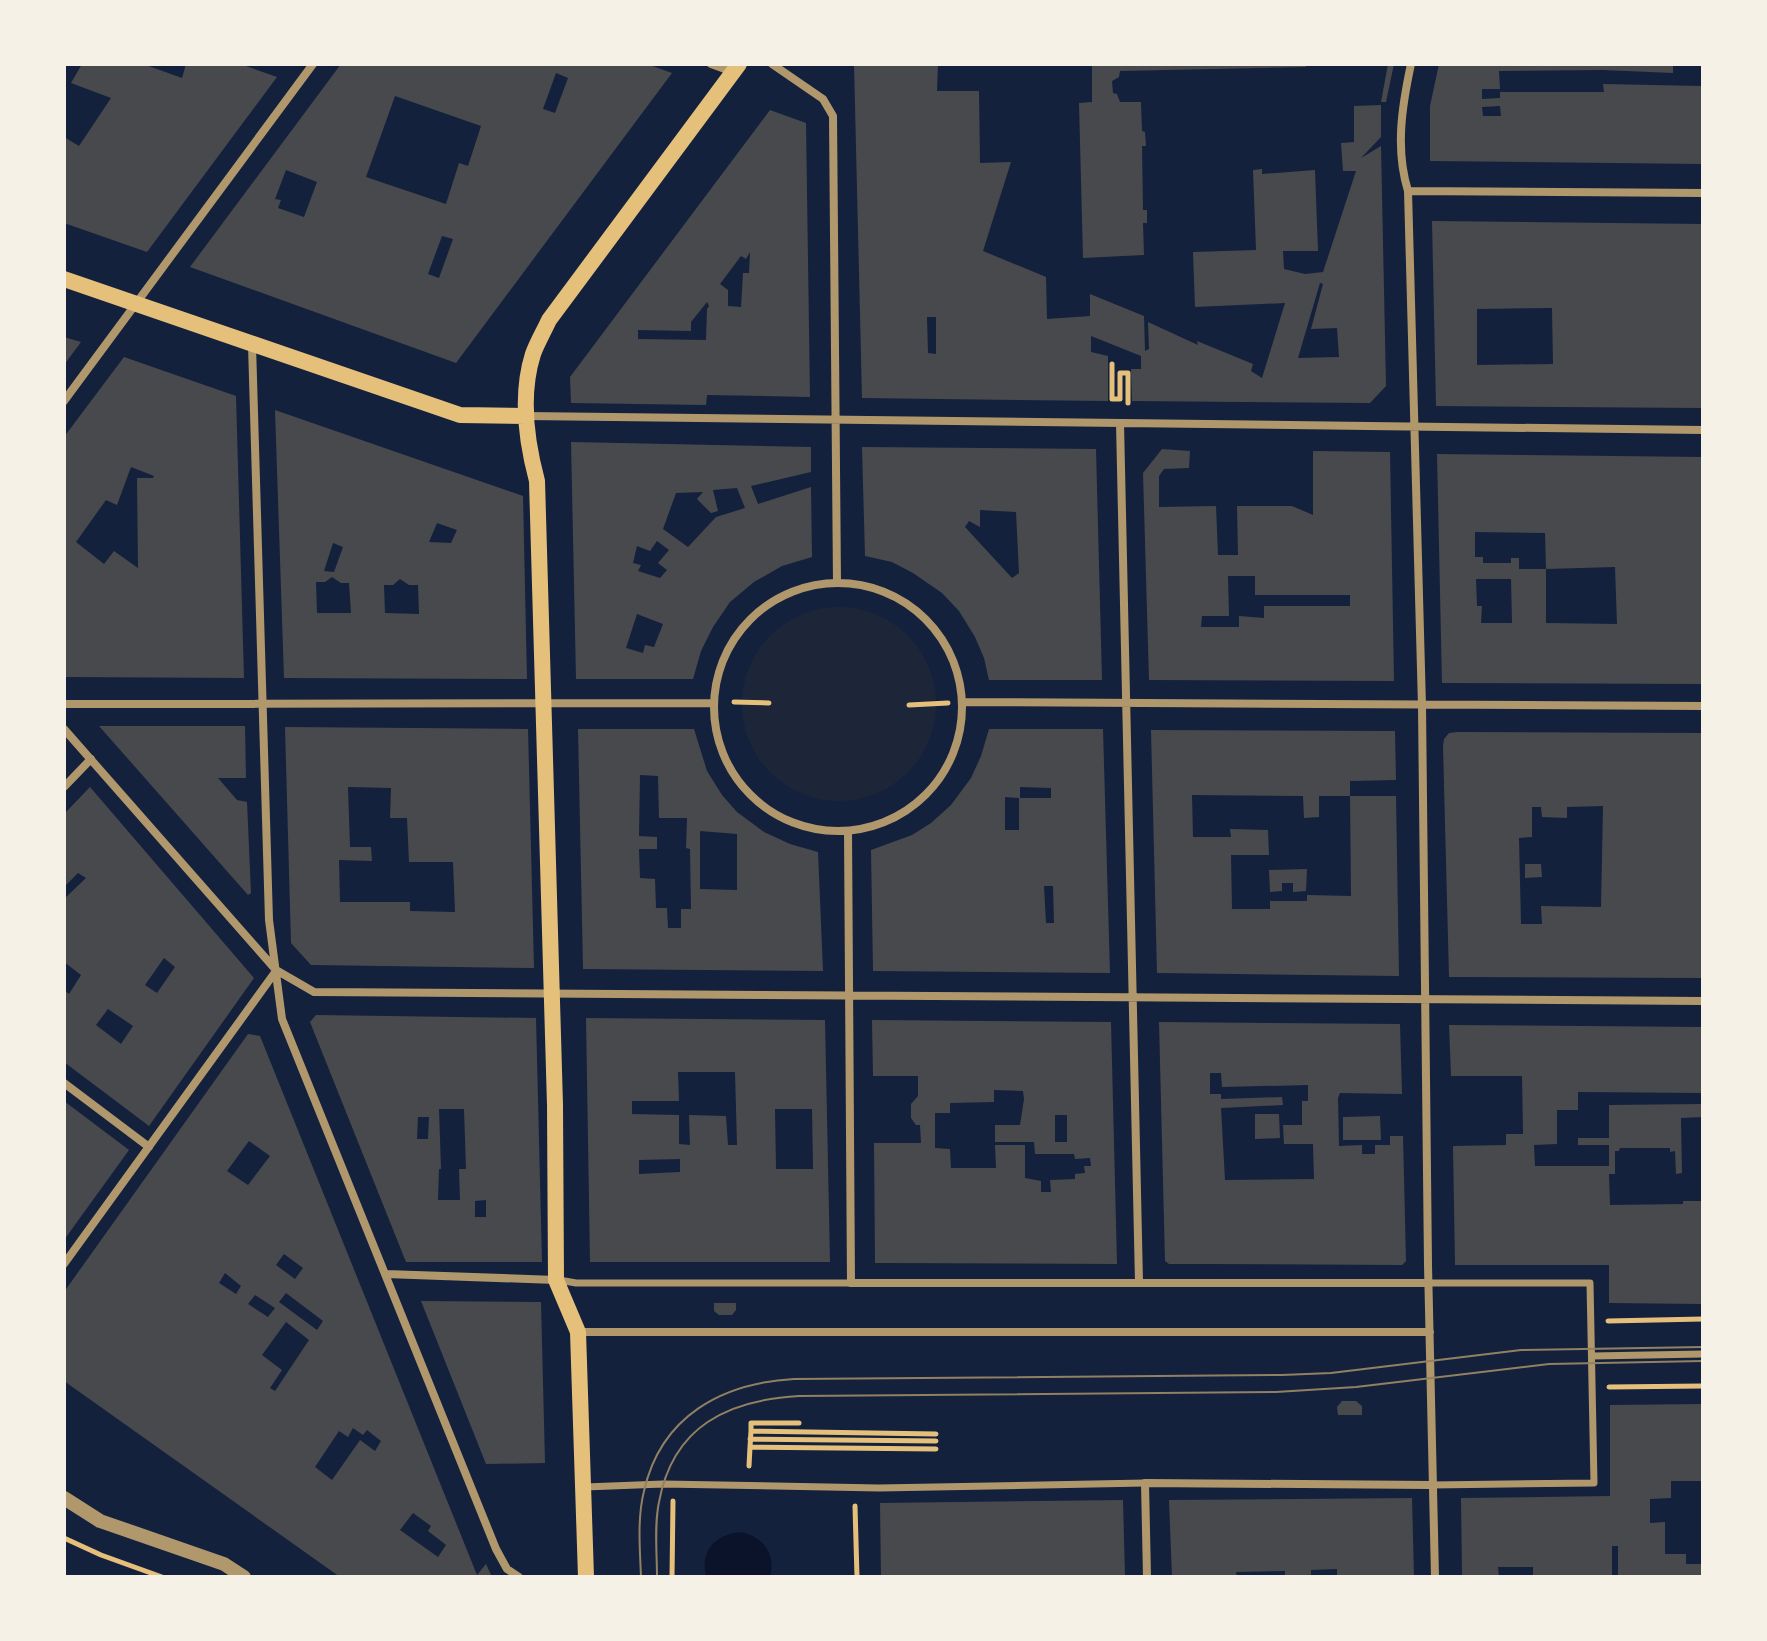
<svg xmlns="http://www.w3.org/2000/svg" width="1767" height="1641" font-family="Helvetica,sans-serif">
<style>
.green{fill:#1d2539}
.water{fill:#0b132b}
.building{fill:#48494c;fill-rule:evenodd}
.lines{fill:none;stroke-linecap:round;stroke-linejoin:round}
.path{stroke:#e5c07b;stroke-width:5}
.pedestrian{stroke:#b1986c;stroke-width:7}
.minor{stroke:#b1986c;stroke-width:8}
.tertiary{stroke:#b1986c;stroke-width:14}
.secondary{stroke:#e5c07b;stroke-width:16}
.tram{stroke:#918062;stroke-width:2}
</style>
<rect width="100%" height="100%" fill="#14213d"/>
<!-- green -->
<path class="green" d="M742 704a97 97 0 1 1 194 0a97 97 0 1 1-194 0Z"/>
<!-- water -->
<path class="water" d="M742 1532C764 1538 776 1554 770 1577H706C700 1550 715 1534 742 1532Z"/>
<!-- building -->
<path class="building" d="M82 64H143L182 78 186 64H240L277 77 147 252 64 223V137L79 146 111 98 71 83Z
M341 64H647L672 73 456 363 190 267ZM556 73 568 78 555 113 543 109ZM395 96 481 126 468 166 459 163 446 204 366 177ZM286 170 317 182 304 217 278 208 281 200 275 199ZM442 236 453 239 439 278 428 274Z
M854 64H938L937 91H979L980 163 1011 162 983 251 1046 277 1047 319 1090 316V294L1144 316 1145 351 1149 349 1148 322 1198 345 1197 341 1253 364 1251 371 1262 378 1285 303 1195 307 1193 252 1256 250 1253 170 1262 169V174L1315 170 1318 251H1283L1284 269 1305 274 1323 272 1356 171H1343L1341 143 1354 142V106L1381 105V137L1361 158 1381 146 1386 386 1370 403 1132 401 1131 369H1141V356L1091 336V352L1108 356V401L862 398ZM1320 283 1323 284 1311 329 1337 328 1339 357 1298 358ZM927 317H936V354L928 353Z
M1092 64H1306V67L1120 71 1119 77 1112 81 1113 93 1117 94 1120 102H1141L1142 131 1145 132 1146 146H1142L1143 210H1147V223H1143L1144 255 1083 258 1079 103 1092 102Z
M1388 64H1394L1386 102H1381Z
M1439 64H1673V73L1603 70 1499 71 1500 89H1482V99L1500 98V92H1604L1603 84 1703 86V164L1430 161V106ZM1500 106 1501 116H1483L1482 107Z
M770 110 806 123 810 397 707 395 706 405 571 403 570 377ZM750 252 749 273H743L741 307 728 306V290L720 284 741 256 746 259ZM707 302 709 306 707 309 706 340 638 339V330L691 331V322Z
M1432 221 1703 224V408L1436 406ZM1552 308 1553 364 1477 365V309Z
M64 337 81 342 64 365Z
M124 357 236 396 244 678 64 677V437ZM131 467 154 476 153 478H137L138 568 114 551 104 564 76 542 106 500 117 505Z
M275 410 523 496 527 679 284 678ZM437 523 457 530 451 543 429 542ZM333 543 343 547 334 572 324 571ZM332 577 341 583H349L351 613H317L316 582H325ZM400 579 409 585H418L419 614 385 613 384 585H393Z
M571 442 811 447V472L751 486 758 504 811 487 812 557 782 566 754 582 730 602 713 627 701 651 693 679H576ZM737 488 745 508 716 517 688 547 663 529 676 493 703 492 697 499 711 513 718 511 713 490ZM657 541 669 550 658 563 667 570 660 578 638 571 641 565 633 563 637 546 650 551ZM637 614 663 624 654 647 645 645 643 653 626 648Z
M862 447 1096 449 1102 680H989L984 658 975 637 959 611 942 593 913 573 892 562 865 556ZM980 510 1016 512 1019 573 1012 578 965 527 969 521 980 527Z
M1162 449 1190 451 1189 468 1164 469 1159 476V507L1216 506 1218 555H1238L1237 506H1292L1313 515V451L1390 452 1394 681 1149 680 1143 473ZM1228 576H1255V595H1350V606H1264V618L1239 616V627H1201L1202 616H1229Z
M1437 454 1703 457V684L1442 683ZM1475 532 1545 533 1546 569 1615 567 1617 624 1546 623V569H1519V558H1511V563H1483V557H1475ZM1476 579H1511L1512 623H1481L1482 606H1477Z
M99 726H245L246 778H218L237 800 247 802 251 893 248 895Z
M285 727 528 729 534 968 311 965 291 943ZM348 787 391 788 390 818H407L409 862H453L455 912 410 911V902H340L339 860 372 861 371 847H350Z
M578 729H694L707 771 722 795 737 812 764 832 790 844 818 852 823 971 583 969ZM640 775 658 776 659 818H687L686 848 690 849 691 909H681V928H668L667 908H656L655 879 640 878 639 849H657V837L639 836ZM700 831 737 834V890L700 889Z
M989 729H1103L1110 973 873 971 871 850 912 835 931 823 951 805 971 778 981 756ZM1020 787 1051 788V798H1020ZM1005 797 1019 798V830H1005ZM1044 886H1053L1054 923H1046Z
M1151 730 1395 731 1396 780 1350 781V796H1319V817L1304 818 1303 796 1192 795 1193 837H1231L1230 829 1268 830 1269 855H1231L1232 909H1270V901H1307V895L1351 896 1350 796H1396L1399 976 1157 973Z
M1458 732 1703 733V978L1449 977 1443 746 1444 739 1449 733ZM1603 806 1601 907 1541 906 1542 924H1521L1519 838 1532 837V807H1541L1542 817 1567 818V807Z
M90 787 254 978 149 1126 64 1062V990L69 994 81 975 64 962V899L86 878 78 873 64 887V814ZM164 958 175 967 157 993 145 985ZM108 1009 133 1026 121 1044 96 1025Z
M1525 864H1541L1542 877 1525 878Z
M1307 869 1306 891 1293 892V883H1282V891L1270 892 1269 870Z
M316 1015 536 1018 542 1262H406L310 1022ZM439 1109H464L466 1169H459L460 1200H438L439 1169H441ZM418 1117H429L428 1139H417ZM486 1200V1217H475V1201Z
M586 1018 825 1020 830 1262H590ZM678 1072H735L737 1145H728L726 1116 689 1115 690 1145 679 1144V1115L632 1114V1101H679ZM775 1109H812L813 1169H776ZM680 1159V1172L639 1174V1160Z
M872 1020 1111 1022 1117 1264 875 1263 874 1143H921L920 1125H916L911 1118V1104L918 1096V1076H873ZM994 1090 1023 1091 1024 1099 1020 1125H995V1142H1034L1035 1154H1074L1075 1159 1090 1158 1091 1166H1084L1085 1173 1075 1174V1179L1050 1180 1051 1192H1041V1181L1025 1178V1145H995L996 1168H951L950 1149 935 1148V1113H950V1103L994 1102ZM1055 1115H1067V1142H1055Z
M1159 1022 1400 1024 1402 1094 1340 1093 1338 1098 1339 1146 1362 1145V1154H1375V1145H1390V1136H1403L1406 1261 1402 1265 1201 1264H1169L1165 1261ZM1210 1073H1221L1222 1087 1308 1085V1101H1302V1125H1283L1284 1144H1313L1314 1179 1225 1180 1221 1108 1283 1105 1282 1097 1221 1099V1094H1210Z
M1449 1025 1703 1027V1093L1578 1092V1110H1557V1144L1534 1145 1535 1166H1609V1145H1578V1138H1609V1105L1703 1104V1117L1681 1118 1682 1173 1676 1174 1675 1151 1670 1152V1148H1620L1619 1151H1615V1174H1609L1610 1205 1683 1204V1201H1703V1304L1609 1303V1265H1455L1453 1146 1506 1145V1134H1523L1522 1076H1451Z
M248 1034 260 1036 477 1575 486 1564 492 1577H340L64 1381V1292ZM249 1141 270 1156 248 1185 227 1171ZM284 1254 303 1268 295 1279 276 1265ZM225 1273 241 1286 236 1294 219 1283ZM286 1293 323 1321 317 1330 279 1302ZM255 1295 275 1308 268 1317 248 1304ZM286 1322 309 1340 275 1391 270 1388 282 1370 262 1355ZM353 1428 363 1435 367 1430 381 1441 375 1451 360 1440 332 1480 315 1467 339 1431 348 1437ZM413 1513 431 1526 428 1531 446 1545 438 1557 400 1530Z
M64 1101 129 1150 64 1240Z
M1255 1114H1279L1280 1138 1255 1139Z
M1380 1116 1381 1140H1343V1117Z
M421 1301 541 1302 545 1463 486 1464Z
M714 1303H736V1310L732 1315H719L714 1311Z
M1342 1401H1356L1362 1406V1415H1338L1337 1407Z
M1703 1404V1481H1671V1498L1650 1499V1523L1665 1522V1554H1686V1564H1703V1577H1618V1546H1612V1577H1533V1567H1498L1499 1577H1462L1461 1498 1610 1496V1405Z
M1412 1498 1414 1577H1337V1569L1311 1570V1577H1285V1571L1236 1572 1237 1577H1172L1169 1500Z
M1123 1500 1125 1577H881L880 1503Z"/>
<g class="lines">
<!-- path -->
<path class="path" d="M1112 364V399H1120V373H1128V403
M734 702 769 703
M909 705 948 703
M1608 1321 1703 1319
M1609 1387 1703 1386
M751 1431V1423H799
M936 1434 751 1431 750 1447 936 1449
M750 1439 936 1441
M749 1466 750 1447
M855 1506 857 1577
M64 1538 101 1555 162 1577
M672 1577 673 1501"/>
<!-- pedestrian -->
<path class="pedestrian" d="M559 1280 576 1283H851
M1429 1283H1590L1594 1483 1432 1485
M1592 1356 1703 1354
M585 1487 663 1484 879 1488 1145 1483"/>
<!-- minor -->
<path class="minor" d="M711 64 733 72
M772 64 823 99 833 116 837 583
M1411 64C1402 106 1395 149 1408 191L1422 706 1428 1265 1435 1577
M1408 191 1703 193
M252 345 269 920 282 1019 496 1549 507 1569 519 1577
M64 401 313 64
M526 416 1703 430
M1120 423 1139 1283
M714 707a124 124 0 1 1 248 0a124 124 0 1 1-248 0Z
M965 702 1703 706
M64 704 714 703
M64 729 276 970 314 992 1703 1001
M64 787 91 759
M848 831 851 1283H1429
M64 1083 149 1147
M64 1264 276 971
M386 1274 556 1280
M579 1332H1430
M1147 1577 1145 1483 1432 1485"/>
<!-- tertiary -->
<path class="tertiary" d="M64 1498 100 1521 224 1564 244 1577"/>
<!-- secondary -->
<path class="secondary" d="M64 279 460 415 526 416
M586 1577 578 1332 556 1280 555 1105 537 481C526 440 520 395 533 354 537 343 544 331 549 320L739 64"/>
<!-- tram -->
<path class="tram" d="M641 1577C640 1549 637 1519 644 1491 661 1416 722 1383 794 1379L1282 1375 1331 1373 1521 1350 1703 1347
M657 1577C657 1553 654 1526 659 1502 673 1426 728 1400 799 1396L1276 1392 1356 1387 1549 1364 1703 1361"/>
</g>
<!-- border -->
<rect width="1767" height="1641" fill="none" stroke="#f6f1e7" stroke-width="132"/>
</svg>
